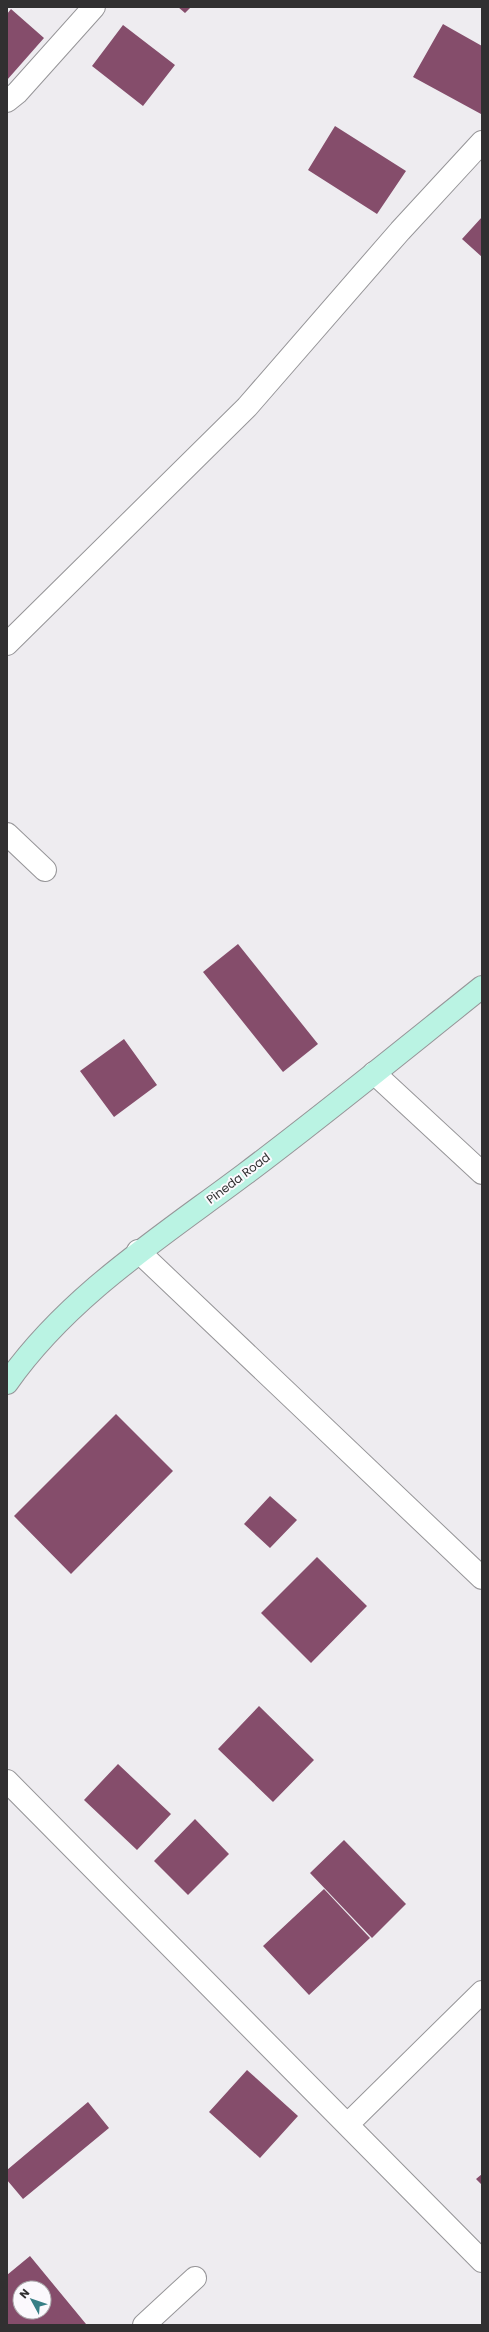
<svg xmlns="http://www.w3.org/2000/svg" width="489" height="2332" font-family="Poppins,sans-serif">
<style>
.building{fill:#854d6b;fill-rule:evenodd}
.lines{fill:none;stroke-linecap:round;stroke-linejoin:round}
.street-casing{stroke:#969598;stroke-width:24}
.secondary-casing{stroke:#969598;stroke-width:24}
.street{stroke:#fff;stroke-width:22}
.secondary{stroke:#baf3e3;stroke-width:22}
.labels{text-anchor:middle;dominant-baseline:central;stroke-width:4;stroke-linejoin:round;paint-order:stroke}
.street-label{font-size:12px;fill:#313031;stroke:#fbf9fd}
</style>
<rect width="100%" height="100%" fill="#eeecf0"/>
<!-- building -->
<path class="building" d="M178 7H191L185 13Z
M11 9 44 38 7 80V14Z
M443 24 482 46 481 114 413 77Z
M123 25 175 65 143 106 92 66Z
M335 126 406 171 377 214 308 170Z
M482 217V257L462 239Z
M238 944 318 1044 283 1072 203 972Z
M124 1039 157 1085 114 1117 80 1071Z
M116 1414 173 1471 71 1574 14 1516Z
M270 1496 297 1520 270 1548 244 1524Z
M317 1557 367 1606 311 1663 261 1613Z
M259 1706 314 1760 273 1802 218 1749Z
M118 1764 171 1814 137 1850 84 1800Z
M195 1819 229 1854 188 1895 154 1861Z
M344 1840 406 1904 372 1938 310 1873Z
M324 1889 370 1938 309 1995 263 1946Z
M247 2070 298 2116 260 2158 209 2112Z
M88 2102 109 2128 23 2199 7 2180V2170Z
M482 2174V2185L476 2179Z
M30 2256 86 2324 85 2325H7V2275ZM20 2288H44V2312H20Z"/>
<g class="lines">
<!-- street casing -->
<g class="street-casing">
<path id="street" d="M7 101 17 93 94 7
M7 644 247 407 400 231 482 142
M7 834 45 870
M374 1073 482 1173
M138 1251 482 1578
M7 1781 482 2261
M348 2124 482 1992
M144 2325 195 2278"/>
</g>
<!-- secondary casing -->
<g class="secondary-casing">
<path id="secondary" d="M7 1383C68 1296 161 1237 245 1174 325 1114 403 1050 482 987"/>
</g>
<!-- street -->
<use href="#street" class="street"/>
<!-- secondary -->
<use href="#secondary" class="secondary"/>
</g>
<g class="labels">
<!-- street labels -->
<g class="street-label">
<text transform="translate(238 1178) rotate(-37)">Pineda Road</text>
</g>
</g>
<!-- border -->
<rect width="489" height="2332" fill="none" stroke="#313031" stroke-width="16"/>
<!-- north arrow -->
<g transform="translate(32 2300) rotate(310)"><circle r="19" fill="#fbf9fd" stroke="#aaa9ab"/>
<path d="M0-3L7 15L0 10L-7 15Z" fill="#377f86"/>
<text y="-6" font-size="11" font-weight="bold" text-anchor="middle" fill="#313031">N</text>
</g>
</svg>
